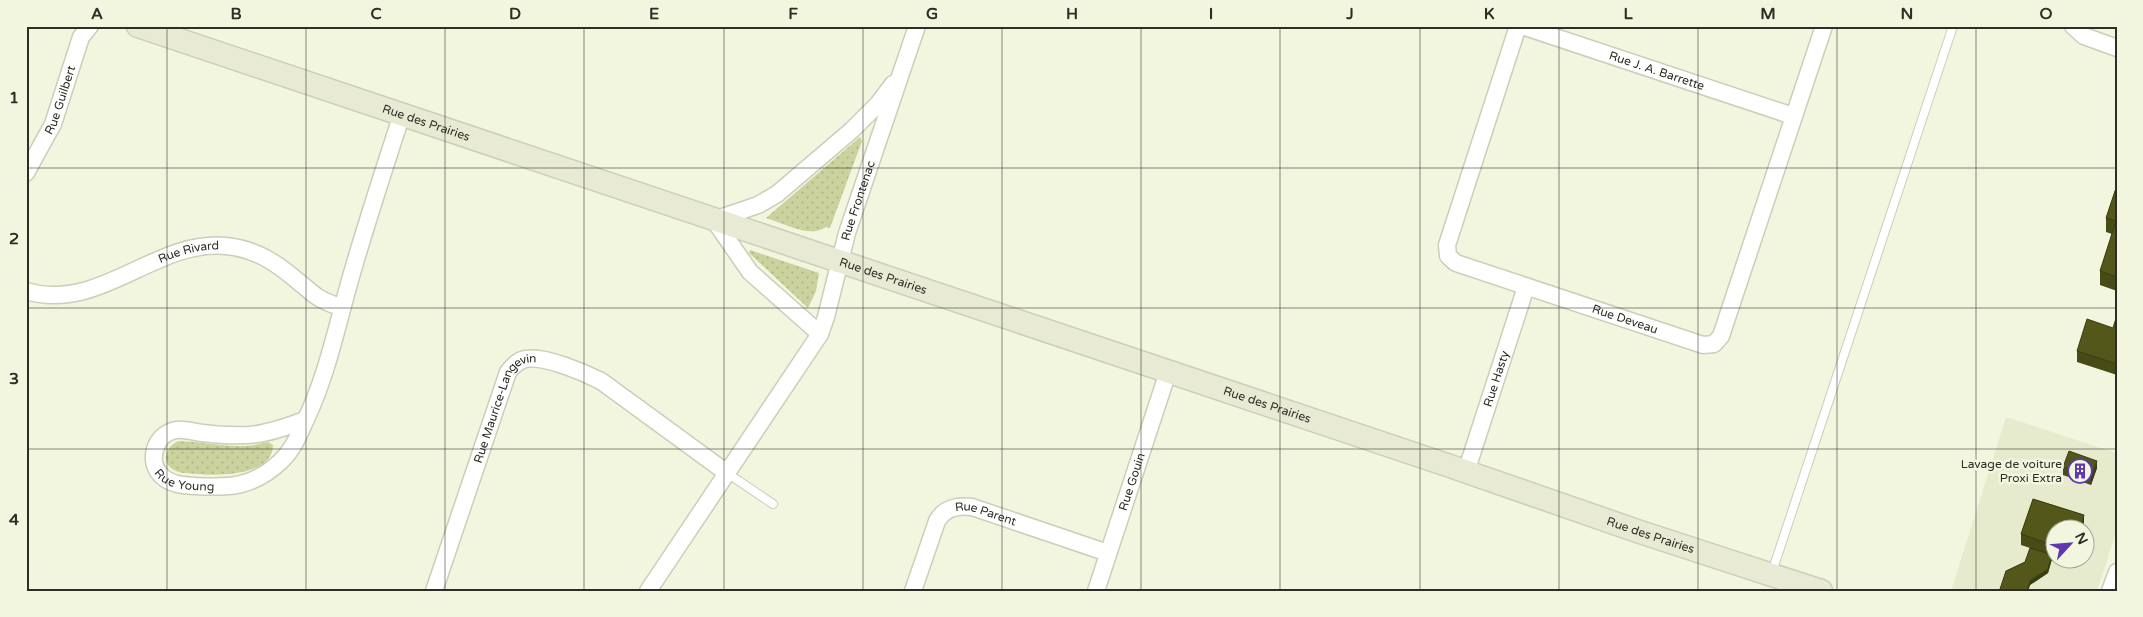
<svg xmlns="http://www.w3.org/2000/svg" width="2143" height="617" font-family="'Varela Round',sans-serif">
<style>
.built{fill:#e7ebce;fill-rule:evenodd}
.grass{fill:url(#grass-dots)}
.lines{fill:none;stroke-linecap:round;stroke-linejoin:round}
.service-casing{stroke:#cbceb8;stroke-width:10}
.minor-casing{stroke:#cbceb8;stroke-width:19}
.secondary-casing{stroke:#cbceb8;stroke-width:25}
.service{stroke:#fff;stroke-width:8}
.minor{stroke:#fff;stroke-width:16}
.secondary{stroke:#e8ead4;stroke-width:22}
.wall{fill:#474b16}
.shaded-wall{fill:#3a3d12}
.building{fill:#53571a;stroke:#3a3d12}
.grid{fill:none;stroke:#2d2e25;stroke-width:1;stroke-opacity:0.55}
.labels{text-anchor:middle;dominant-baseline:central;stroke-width:5;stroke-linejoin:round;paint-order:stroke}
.street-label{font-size:12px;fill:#2d2e25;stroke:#f3f6df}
.poi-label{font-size:12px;fill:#2d2e25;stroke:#f3f6df;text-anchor:end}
.neatline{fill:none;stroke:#2d2e25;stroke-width:2}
.grid-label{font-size:16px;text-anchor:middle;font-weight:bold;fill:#2d2e25}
</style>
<defs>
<pattern id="grass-dots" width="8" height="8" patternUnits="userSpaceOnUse" patternTransform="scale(1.25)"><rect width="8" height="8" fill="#ccd29d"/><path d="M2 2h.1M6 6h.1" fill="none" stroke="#b0b587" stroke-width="1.8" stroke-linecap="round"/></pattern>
</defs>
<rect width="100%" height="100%" fill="#f3f6df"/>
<!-- built -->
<path class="built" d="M2006 417 2117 453V530L2097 591H1951ZM2056 530H2086V560H2056Z"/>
<!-- grass -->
<path class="grass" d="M860 137 862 141 830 228 826 227C809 239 784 223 766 218Z
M750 250 819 273 816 291 808 308 749 253Z
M179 441C210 442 238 451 268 442L273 445C273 476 219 476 197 474 190 473 181 474 174 470 160 463 166 445 179 441Z"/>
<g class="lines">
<!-- service casing -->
<g class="service-casing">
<path id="service" d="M727 473 773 504
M1772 572 1953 26"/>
</g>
<!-- minor casing -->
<g class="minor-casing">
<g id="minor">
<path id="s1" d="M1518 26 1447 245 1448 256 1456 263 1703 345 1714 344 1721 336 1824 26"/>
<path id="s2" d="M1522 26 1793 116"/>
<path d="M2073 26 2084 36 2117 48"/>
<path id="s3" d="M26 173 53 124 81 37 90 26"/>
<path id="s4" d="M26 291C100 313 155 239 226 246 257 249 278 264 300 283 307 288 313 295 321 299 328 303 335 305 342 308"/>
<path d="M820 334 750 272 714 220 758 205 777 194 852 130 878 104 893 84"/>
<path id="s5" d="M305 420C263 436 247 438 202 433 194 432 184 429 176 430 154 434 146 463 163 477 172 485 184 485 195 486 230 488 253 487 280 462 294 449 299 434 307 417 327 374 337 326 350 280 366 224 384 169 402 114"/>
<path id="s6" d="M1466 472 1526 287"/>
<path id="s7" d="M434 591 508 372C513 366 518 360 526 359 544 355 585 373 601 381L727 473"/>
<path id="s8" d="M648 591 820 334 826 317 847 233 917 26"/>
<path id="s9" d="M913 591 937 521C944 508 958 505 972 507L1108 553"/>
<path id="s10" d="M1096 591 1168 372"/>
<path d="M2110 591 2117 572"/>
</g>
</g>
<!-- secondary casing -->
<g class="secondary-casing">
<g id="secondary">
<path id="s11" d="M138 26 1450 466 1640 532 1821 591"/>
</g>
</g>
<!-- service -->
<use href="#service" class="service"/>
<!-- minor -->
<use href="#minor" class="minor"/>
<!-- secondary -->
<use href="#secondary" class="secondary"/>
</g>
<!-- wall -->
<path class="wall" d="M2117 185V291L2100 285V271L2112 234 2106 232V218Z
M2117 315V375L2077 362V351L2113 328Z
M2063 467 2097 468 2091 485 2063 475Z
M2033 499 2084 515V526L2083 530H2056V556L2052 555V559L2048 573 2030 585 2028 591H2000L2006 571 2025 562 2030 548 2033 549 2021 545V534Z"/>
<!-- shaded-wall -->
<path class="shaded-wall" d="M2097 461V468L2091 485V477Z
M2084 515V526L2083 530H2080Z
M2052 555V559L2048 573 2030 585 2028 591H2027L2030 581Z"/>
<!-- building -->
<path class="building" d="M2117 185V277L2100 271 2116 221 2106 218Z
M2117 315V364L2077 351 2087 319 2113 328Z
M2069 451 2097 461 2091 477 2063 467Z
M2033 499 2084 515 2080 530H2056V546L2021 534Z
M2030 548 2052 555 2048 569 2030 581 2027 591H2005L2000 589 2006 571 2025 562Z"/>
<!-- grid -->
<path class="grid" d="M167 26V591M306 26V591M445 26V591M584 26V591M724 26V591M863 26V591M1002 26V591M1141 26V591M1280 26V591M1420 26V591M1559 26V591M1698 26V591M1837 26V591M1976 26V591M26 168H2117M26 308H2117M26 449H2117"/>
<!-- icons -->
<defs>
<g id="building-ring" transform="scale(1.25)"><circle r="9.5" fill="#f3f6df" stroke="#5f37af" stroke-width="1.5"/><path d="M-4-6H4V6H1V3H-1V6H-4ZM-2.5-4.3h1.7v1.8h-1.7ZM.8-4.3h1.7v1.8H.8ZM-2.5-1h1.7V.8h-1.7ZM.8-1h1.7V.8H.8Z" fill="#5f37af"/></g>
</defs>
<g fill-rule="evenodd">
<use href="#building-ring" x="2080" y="471"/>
</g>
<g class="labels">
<!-- street labels -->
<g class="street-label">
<text stroke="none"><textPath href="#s2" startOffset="142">Rue J. A. Barrette</textPath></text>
<text stroke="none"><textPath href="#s3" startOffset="81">Rue Guilbert</textPath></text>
<text stroke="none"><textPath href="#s11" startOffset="304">Rue des Prairies</textPath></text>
<text stroke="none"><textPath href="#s8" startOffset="448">Rue Frontenac</textPath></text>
<text stroke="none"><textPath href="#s4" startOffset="171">Rue Rivard</textPath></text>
<text stroke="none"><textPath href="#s11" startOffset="786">Rue des Prairies</textPath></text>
<text stroke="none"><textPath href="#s1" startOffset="430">Rue Deveau</textPath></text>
<text stroke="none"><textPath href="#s6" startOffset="98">Rue Hasty</textPath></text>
<text stroke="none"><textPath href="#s11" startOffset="1191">Rue des Prairies</textPath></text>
<text stroke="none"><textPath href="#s7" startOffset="200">Rue Maurice-Langevin</textPath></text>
<text stroke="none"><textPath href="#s5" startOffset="214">Rue Young</textPath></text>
<text stroke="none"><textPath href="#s10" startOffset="115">Rue Gouin</textPath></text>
<text stroke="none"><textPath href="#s9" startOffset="129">Rue Parent</textPath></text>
<text stroke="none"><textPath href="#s11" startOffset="1596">Rue des Prairies</textPath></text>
</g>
<!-- poi labels -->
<g class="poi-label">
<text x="2062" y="464">Lavage de voiture<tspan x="2062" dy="14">Proxi Extra</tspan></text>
</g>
</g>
<!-- border -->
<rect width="2143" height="617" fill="none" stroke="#f3f6df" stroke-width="55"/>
<!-- north arrow -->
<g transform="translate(2070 544) rotate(64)"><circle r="24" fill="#f3f6df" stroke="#a4a695"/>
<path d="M0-4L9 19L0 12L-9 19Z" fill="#5f37af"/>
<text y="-8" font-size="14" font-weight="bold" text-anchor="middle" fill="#2d2e25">N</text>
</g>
<rect x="28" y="28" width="2088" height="562" class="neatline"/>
<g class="grid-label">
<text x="97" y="19">A</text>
<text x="236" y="19">B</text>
<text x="376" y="19">C</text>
<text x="515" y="19">D</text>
<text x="654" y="19">E</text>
<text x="793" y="19">F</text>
<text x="932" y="19">G</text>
<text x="1072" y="19">H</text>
<text x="1211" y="19">I</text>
<text x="1350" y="19">J</text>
<text x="1489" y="19">K</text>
<text x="1628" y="19">L</text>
<text x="1768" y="19">M</text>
<text x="1907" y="19">N</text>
<text x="2046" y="19">O</text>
<text x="14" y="103">1</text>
<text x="14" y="244">2</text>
<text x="14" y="384">3</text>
<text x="14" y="525">4</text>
</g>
</svg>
